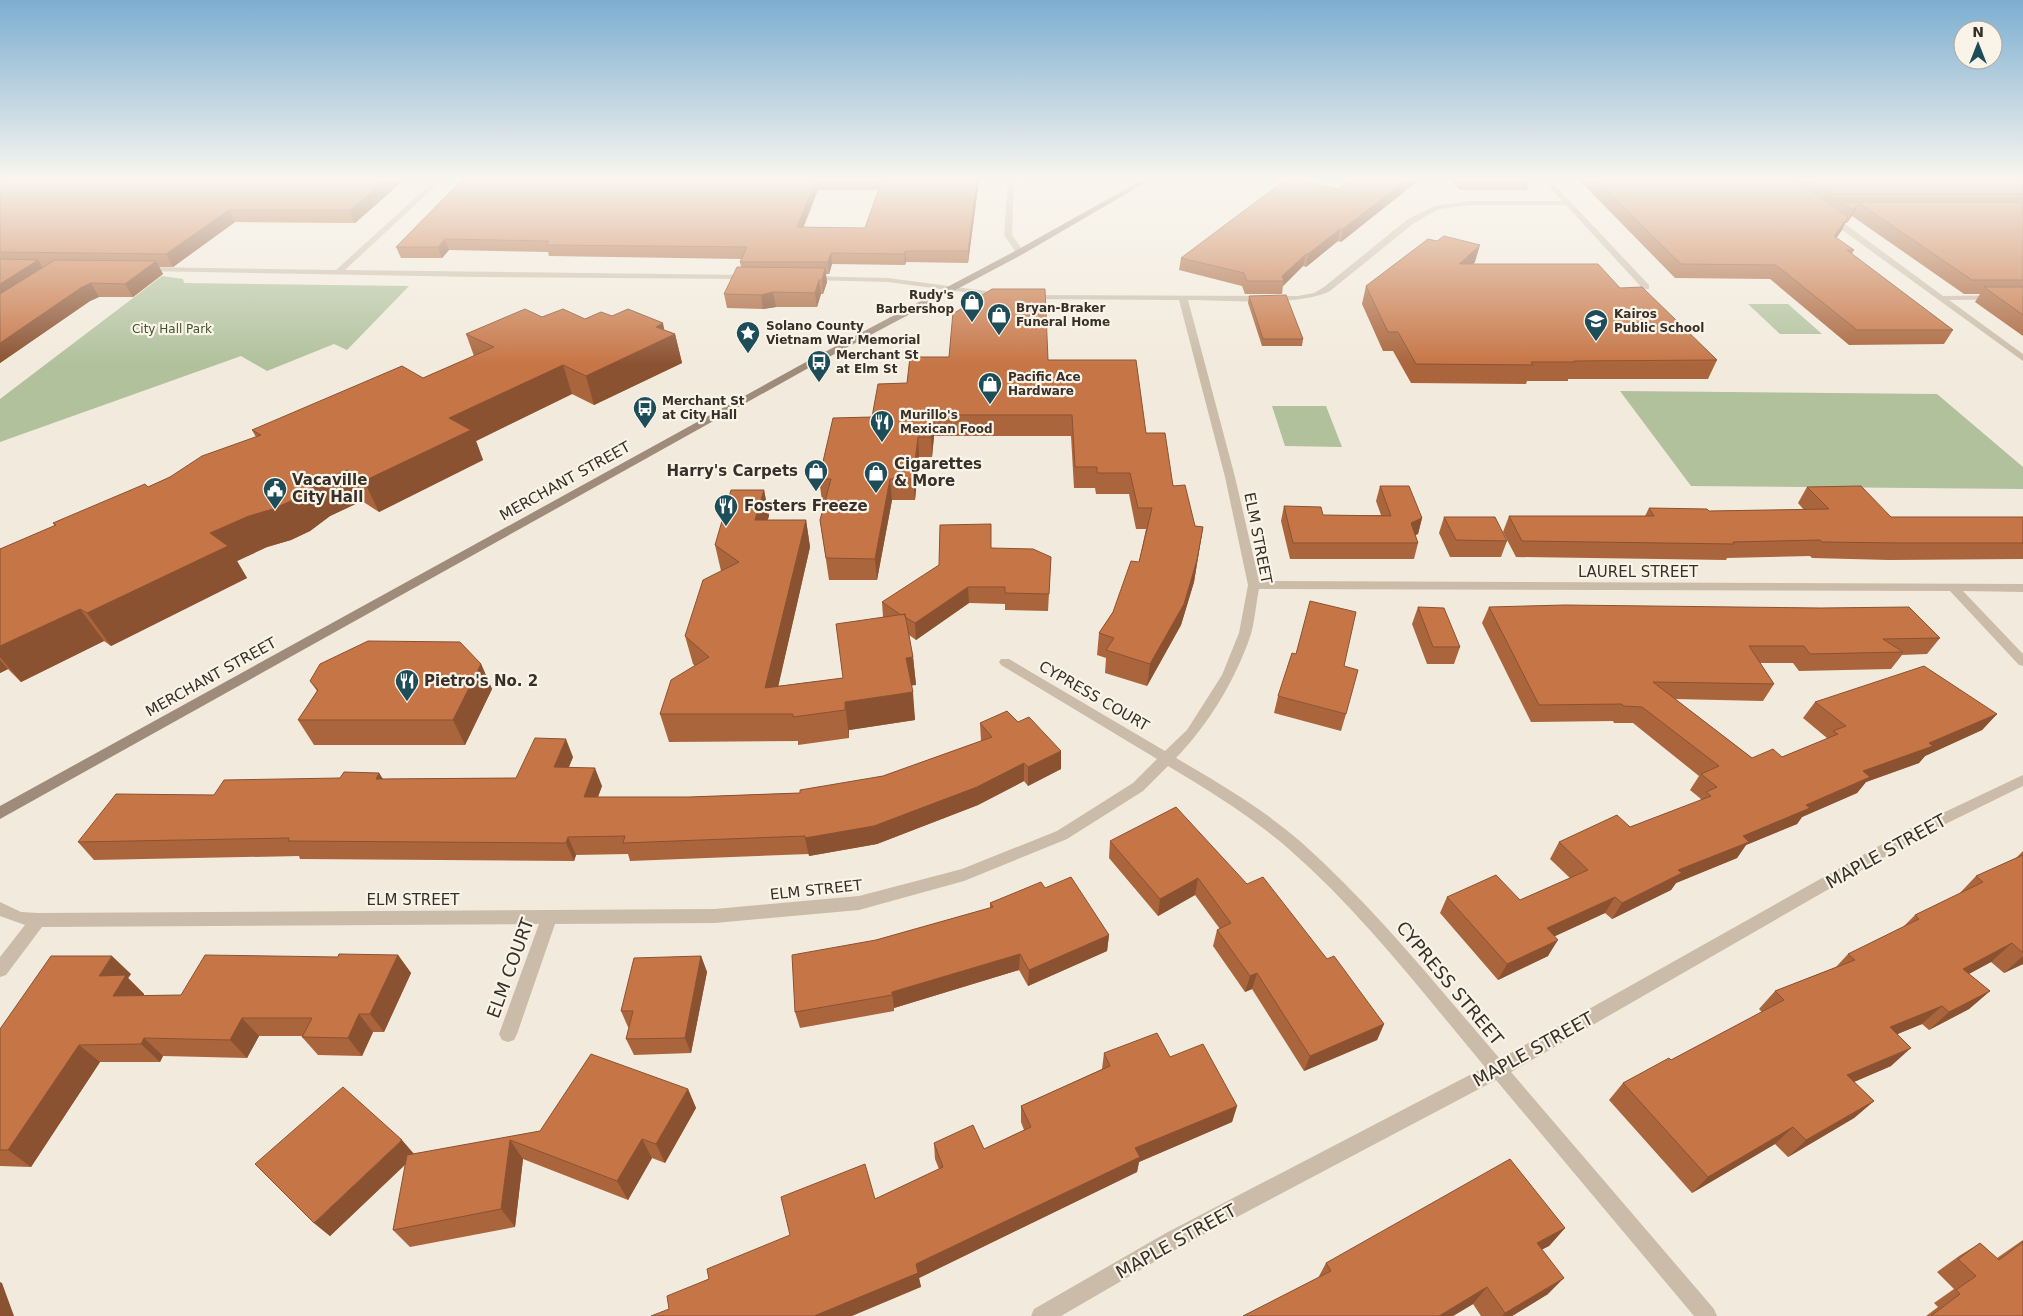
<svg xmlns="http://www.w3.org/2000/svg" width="2023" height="1316" font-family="'DejaVu Sans',sans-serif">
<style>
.green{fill:#b0c19c}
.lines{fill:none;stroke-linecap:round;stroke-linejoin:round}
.minor{fill:#cabca8;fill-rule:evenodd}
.secondary{fill:#9e8b79;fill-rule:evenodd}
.wall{fill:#aa653c;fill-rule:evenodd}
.shaded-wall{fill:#8b5231}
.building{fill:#c67546;stroke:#8b5231}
.labels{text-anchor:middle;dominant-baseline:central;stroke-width:4.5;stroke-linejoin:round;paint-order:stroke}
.far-poi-label{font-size:12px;font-weight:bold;fill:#372f28;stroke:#faf4e8;text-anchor:start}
.far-park-label{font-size:12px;fill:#41552c;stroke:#faf4e8}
.poi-label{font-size:15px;font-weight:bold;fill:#372f28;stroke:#faf4e8;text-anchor:start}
.street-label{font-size:15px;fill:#372f28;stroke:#faf4e8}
.near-street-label{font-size:18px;fill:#372f28;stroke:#faf4e8}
</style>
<rect width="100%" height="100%" fill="#f2eadc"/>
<!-- green -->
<path class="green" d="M162 276 183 279 184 283 409 286 347 350 334 344 267 371 241 356 0 442V399Z
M1748 304H1788L1822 334H1780Z
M1620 391 1937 394 2023 467V489L1691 486Z
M1272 406H1326L1342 447 1285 446Z"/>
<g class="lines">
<!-- minor -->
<path class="minor" d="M435 180H442L345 270 747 275 751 277 747 279 477 277 145 271 141 269 145 267 336 270Z
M1008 180H1014L1012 235 1024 252 1020 254H1017L1004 235Z
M1543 180H1550L1649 285V289H1643L1566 205H1469L1439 209 1414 223 1330 291C1299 307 1225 300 1188 300L1235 477 1259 581 2023 584V592L1963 591 2023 654V666L2019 665 1950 591 1259 589C1256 603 1255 620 1251 634 1236 679 1209 724 1176 758 1219 783 1263 809 1301 842 1375 908 1436 985 1500 1059L1911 828 2023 775V786L1921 836 1511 1072 1714 1309 1717 1316H1694L1496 1080 1180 1247 1061 1316H1031L1034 1309 1166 1233 1485 1067C1423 993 1363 914 1290 850 1252 817 1210 791 1168 766L1143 791 1067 839 964 881 859 910 715 923 555 924 517 1034 514 1040 508 1042 502 1040 499 1034 539 924 42 927 6 975 0 977V957L25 925 0 916V902L21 912 38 913 715 909 859 896 962 869 1057 831 1133 783 1157 759 1001 665 999 662 1001 659H1009L1165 751 1187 730 1222 675 1239 633 1248 585 1225 477 1179 300 1029 299H1026V295L1298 296 1314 293 1324 287 1408 219 1435 206 1469 201H1562Z
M1827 215H1833L1943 296 2023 295V299L1949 300 2023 354V361L1827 219Z
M807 276 888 278 1001 293 1005 295 1001 297 888 282 810 280H807Z"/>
<!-- secondary -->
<path class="secondary" d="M1142 180H1150L1023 254 812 366 0 819V806L806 362 1017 250Z"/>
</g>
<!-- wall -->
<path class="wall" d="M0 180H404L355 223 235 222 173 267H159L163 274 133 297H99L90 301 0 363Z
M462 180H979L968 263 906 262 905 265 832 264 829 274H826L827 282 823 294H821L817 307H776L763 309 727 308 724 294 741 267 740 262 742 259 549 256 548 252 449 250 442 258H401L396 247ZM818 190H879L865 228 803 227Z
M1419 180 1341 242 1338 241 1306 267 1303 266 1283 286 1282 294H1245L1242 286 1179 270 1181 258 1338 189Z
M1451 180H1530L1527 190H1459Z
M1579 180H2023V336L1975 302 1980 294H1964L1852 216 1847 223H1845L1842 230 1836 238 1854 250 1852 254 1953 330 1944 344 1849 345 1770 279 1675 278Z
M1475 262 1473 264 1620 288 1717 360 1708 379H1568V381H1527L1526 384 1411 383 1393 351H1383L1362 304 1366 286Z
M1249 296 1303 339 1302 346H1262L1248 303Z
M612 316 664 330 675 334 682 363 594 405 572 394 476 441 483 460 379 512 362 501 330 516 310 531 291 540 267 547 237 561 247 578 111 646 104 641 21 682 8 669 0 673V549L55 526 53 523 148 487 170 477 256 437 252 430 423 378 474 356 466 334 542 317 585 319Z
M1048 360 1146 433 1195 526 1203 527 1194 582 1181 625 1147 686 1105 673 1106 658 1097 655 1099 633 1113 612 1139 562 1146 529H1136L1129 494H1096L1095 488H1074L1071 436H934L932 457H919L915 500H892L877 580H829L820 520 826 501H822L819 479 872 417 907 383Z
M1380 486 1422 518 1418 534 1415 535 1418 543 1414 559H1290L1281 521 1284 506 1323 515H1381L1376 501Z
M1807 487 1891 517H2023V559L1889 560 1812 558 1810 556 1727 558 1726 560 1516 557 1503 532 1509 516H1645L1649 508 1709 511 1804 510 1798 503Z
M764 490 769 516 767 520H806L810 547 778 686 843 678 883 617 882 602 991 548 1051 557 1048 611 1005 610V604L969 603 916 640 909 635 913 657 916 685H911L915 720 849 730V738L798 745V741L669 742 660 714 695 666 693 664 685 636 721 571 715 545Z
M1444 517 1507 541 1501 557H1450L1439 533Z
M1418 607 1460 647 1454 664H1427L1412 624Z
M1489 607 1940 638 1927 654 1902 655 1891 669 1799 671 1793 663H1760L1774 684 1763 701 1675 699 1752 758 1782 757 1826 739 1827 738 1803 718 1815 702 1997 714 1982 730 1925 756 1919 763 1866 782 1857 793 1802 817 1797 824 1746 845 1737 858 1676 883 1671 890 1612 919 1605 913 1555 936 1548 956 1498 980 1440 913 1447 897 1520 900 1570 878 1550 859 1559 842 1630 827 1700 801 1701 799 1690 790 1699 776 1633 723H1614L1613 721 1531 722 1482 623Z
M481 664 492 689 465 745H314L298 720 317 691 310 681Z
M1278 696 1346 714 1341 731 1274 713Z
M1018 722 1061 751V769L1028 786 1024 781 978 805 877 844 809 856V854L630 861 628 854 576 855 574 861 300 859 299 856 94 860 78 842 214 795 379 773 383 779 516 778 573 757 569 767 602 786 598 797H689L800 793 883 776 981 741 980 723Z
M1110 841 1247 884 1327 959 1384 1024 1377 1040 1304 1071 1252 989 1245 992 1213 946 1217 930 1220 929 1195 895 1158 916 1109 858Z
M2023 851V964L2004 973 1991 962 1969 974 1990 991 1969 1009 1929 1030 1922 1024 1897 1034 1891 1066 1854 1082 1874 1101 1854 1118 1788 1157 1775 1144 1692 1193 1609 1100 1623 1083 1671 1060 1762 1012 1759 1009 1775 991 1836 967 1848 954 1903 927 1915 915 1959 894 1976 876 2016 858Z
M1045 888 1109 935 1107 951 1028 986 1019 970 894 1008V1011L800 1028 795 1012 876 940 990 908V903Z
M398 955 411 973 384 1032H373L362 1056 318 1055 302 1037 303 1036H259L247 1058 163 1056 160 1062H100L31 1167 0 1166V1029L131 974 128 978 144 994V995H181L338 957Z
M701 956 707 972 691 1053 634 1055 626 1039 629 1027H628L621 1011Z
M1104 1053 1170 1057 1237 1106 1232 1122 1139 1162 1137 1172 919 1278 921 1287 669 1309 709 1279 875 1199 939 1169 935 1159 934 1143 984 1149 1024 1130 1021 1122V1106L1102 1069Z
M688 1089 696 1108 665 1163 652 1158 628 1200 523 1159 515 1227 410 1247 393 1230 406 1164 330 1236 314 1223 415 1154 540 1131Z
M1565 1228 1549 1246 1542 1249 1548 1294 1512 1316H1481L1473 1304 1453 1316H1243L1318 1278 1326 1263Z
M2023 1240V1316H1926L1938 1307 1934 1303 1954 1289 1937 1272 1959 1256 1980 1243 1997 1258Z"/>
<!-- shaded-wall -->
<path class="shaded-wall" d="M386 180H404L355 223 350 210Z
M816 180 818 190 799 239 797 227Z
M977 180H979L968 263V251Z
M1406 180H1419L1341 242 1343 229Z
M1859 203 1852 216 1847 223 1853 210Z
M229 210 235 222 173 267 166 254Z
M1848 217 1842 230 1828 250 1834 236Z
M1340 229 1338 241 1306 267 1308 254Z
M445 239 449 250 442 258 438 247Z
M1480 245 1475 262 1454 282 1459 264Z
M905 251 906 262 905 265 904 254Z
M831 253 832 264 829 274 828 262Z
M1306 254 1303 266 1283 286 1284 281 1282 276Z
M38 260 46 273 0 303V284Z
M156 261 163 274 133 297 125 284Z
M825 268 827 282 823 294 822 280Z
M819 280 821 294 817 307 815 293Z
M91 283 99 297 90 301 0 363V343L82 287Z
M773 292 776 307 763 309 761 295Z
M663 323 666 338 675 334 682 363 594 405 586 376 656 327Z
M563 365 572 394 476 441 483 460 379 512 364 481 449 418Z
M933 415 934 436 932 457 931 437Z
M918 437 919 457 915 500 913 479Z
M347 470 362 501 330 516 310 531 291 540 267 547 237 561 247 578 111 646 87 613 210 533Z
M890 479 892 500 877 580 875 559Z
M764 490 769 516 760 547 755 520Z
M1422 518 1418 534 1406 539 1411 523Z
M806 520 810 547 772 714 765 688Z
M1203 527 1194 582 1181 625 1147 686 1150 664Z
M968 587 969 603 916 640 915 623Z
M80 609 104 641 21 682 0 657V646Z
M913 657 916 685 908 686 906 658Z
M0 660 8 669 0 673Z
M481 664 492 689 465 745 453 720Z
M913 692 915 720 849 730V738L845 702Z
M1997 714 1982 730 1925 756 1919 763 1866 782 1857 793 1802 817 1797 824 1746 845 1737 858 1676 883 1671 890 1612 919 1622 903 1678 870 1743 836 1806 805 1863 771Z
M566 739 573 757 561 785 554 767Z
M1061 751V769L1028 786V767Z
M1024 763V781L978 805 877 844 809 856 805 838Z
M595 768 602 786 591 815 584 797Z
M379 773 390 791 376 779Z
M568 837 576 855 574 861 566 843Z
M1198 878 1195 895 1158 916 1160 899Z
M1615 897 1605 913 1538 944 1547 928Z
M1109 935 1107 951 1028 986 1029 970Z
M1558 940 1548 956 1498 980 1507 964Z
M2012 943 1991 962 1944 987 1963 969Z
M1020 954 1019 970 894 1008 892 992Z
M398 955 411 973 384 1032 370 1014Z
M112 956 131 974 128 978 144 994 132 1014 113 996 99 976Z
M701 956 707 972 691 1053 685 1038Z
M2023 956V964L2004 973Z
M1257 973 1252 989 1245 992 1250 976Z
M1990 991 1969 1009 1929 1030 1949 1012Z
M1942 1006 1922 1024 1871 1045 1890 1027Z
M359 1014 373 1032 362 1056 348 1038Z
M242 1018 259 1036 247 1058 230 1040Z
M1384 1024 1377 1040 1304 1071 1310 1056Z
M144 1038 163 1056 160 1062 141 1044Z
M79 1045 100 1062 31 1167 8 1150Z
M1911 1048 1891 1066 1828 1093 1847 1075Z
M688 1089 696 1108 665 1163 656 1144Z
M1874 1101 1854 1118 1788 1157 1806 1140Z
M1237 1106 1232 1122 1139 1162 1137 1172 919 1278 921 1287 852 1316H814L916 1264 1135 1148Z
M1793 1127 1775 1144 1692 1193 1708 1177Z
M642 1139 652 1158 628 1200 617 1181Z
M402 1140 415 1155 330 1236 314 1223Z
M510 1140 523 1159 515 1227 501 1209Z
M1565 1228 1549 1246 1522 1260 1537 1243Z
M1564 1278 1548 1294 1512 1316H1502L1505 1313Z
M0 1282 2 1283 14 1316H0Z
M1487 1287 1473 1304 1453 1316H1439Z"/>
<!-- building -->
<path class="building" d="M0 180H386L350 210H229L166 254 0 252Z
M462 180H816L797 227 865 228 882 180H977L968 251H905L904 254 831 253 828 262H740L747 247 546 245 549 241 445 239 438 247H396Z
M1285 180H1298L1338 189 1350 180H1406L1343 229H1340L1308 254H1306L1282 276 1284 281H1247L1244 273 1181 258Z
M1596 180H1796L1848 217 1834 236 1854 250H1847L1953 330H1857L1776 265 1681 264Z
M1811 180H2023V194H1830Z
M1841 202H2023V280H1972L1859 203 1853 210Z
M1444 236 1480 245 1459 264H1598L1620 288 1642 287 1717 360 1574 361 1575 362H1531L1533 365 1416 364 1398 332H1388L1366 286 1428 239 1437 241Z
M0 259 38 260 0 284Z
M55 260 156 261 125 284 91 283 82 287 0 343V294Z
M737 267 825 268 822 280H819L815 293 773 292 761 295 724 294Z
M1984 287H2023V315Z
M992 289H1045L1048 360H1136L1146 433H1165L1173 486 1185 485 1195 526 1203 527 1197 560 1184 604 1150 664 1106 650 1114 638 1099 633 1113 612 1131 561 1139 562 1152 508H1138L1130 473H1097V467H1075L1072 415H933L931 437H918L913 479H890L875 559 826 558 820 520 831 479H819L833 418 872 417 878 384 907 383 910 357H949L953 312H956Z
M1286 295 1303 339H1263L1249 296Z
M525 309 542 317 563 309 585 319 601 312 612 316 628 309 663 323 656 327 675 334 586 376 563 365 449 418 471 430 364 481 347 470 314 485 293 500 273 509 249 516 210 533 228 546 87 613 80 609 0 646V549L56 525 53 523 145 484 148 487 170 477 202 456 261 435 252 430 402 366 423 378 494 347 466 334Z
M1380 486H1409L1422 518 1411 523 1418 543H1293L1284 506 1321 507 1323 515 1391 516Z
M1861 486 1891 517H2023V543H1900L1822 542 1820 540 1733 542 1734 544 1522 541 1509 516H1654L1649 508 1707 509 1709 511 1829 509 1807 487Z
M731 490H764L755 520H806L765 688 843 678 836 624 905 614 913 657 906 658 913 692 845 702V710L793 717V714H660L671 680 709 657 685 636 703 580 739 562 715 545Z
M1444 517H1495L1507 541 1456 540Z
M991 524V548L1033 549 1051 557 1049 594 1005 593V587H968L915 623 905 617V614L901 615 882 602 939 565 940 525Z
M1310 601 1356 612 1344 666 1358 670 1346 714 1278 696 1292 653 1296 654Z
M1565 605 1821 608 1909 607 1940 638 1883 639 1903 652 1810 654 1804 646H1749L1774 684 1653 682 1752 758 1773 749 1782 757 1838 734 1833 731 1846 726 1815 702 1924 666 1997 714 1929 743 1933 746 1863 771 1870 777 1806 805 1810 808 1743 836 1749 842 1678 870 1682 873 1622 903 1615 897 1547 928 1558 940 1507 964 1447 897 1496 875 1520 900 1588 870 1559 842 1617 815 1630 827 1711 796 1706 792 1717 787 1701 774 1719 766 1642 707 1623 706 1622 704 1539 705 1489 607Z
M1418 607 1444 608 1460 647H1433Z
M368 641 460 642 481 664 453 720H298L318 690 310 681 320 664Z
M1007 711 1018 722 1029 717 1061 751 1028 767 1024 763 977 787 874 826 805 838V836L623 843 625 836 568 837 566 843 288 841 289 838 78 842 116 794 214 795 224 780 340 778 344 772 379 773 376 779 516 778 535 738 566 739 554 767 595 768 584 797H689L800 793V790L883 776 992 737 980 723Z
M1176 807 1247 884 1263 877 1327 959 1334 956 1384 1024 1310 1056 1257 973 1250 976 1217 930 1231 923 1198 878 1160 899 1110 841Z
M2023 855V953L2012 943 1963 969 1990 991 1949 1012 1942 1006 1890 1027 1911 1048 1847 1075 1874 1101 1806 1140 1793 1127 1708 1177 1623 1083 1669 1058 1671 1060 1784 1000 1775 991 1855 960 1848 954 1919 919 1915 915 1983 882 1976 876Z
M1071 877 1109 935 1029 970 1020 954 892 992V995L795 1012 792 955 876 940 993 907 990 903 1041 882 1045 888Z
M339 954 398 955 370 1014H359L348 1038 302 1037 312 1018H242L230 1040 144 1038 141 1044 79 1045 8 1150H0V1029L51 956H112L99 976 126 975 113 996 181 995 205 955 338 957Z
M701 956 685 1038 626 1039 633 1011H621L634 958Z
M1157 1033 1170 1057 1203 1044 1237 1106 1135 1148 1140 1157 916 1264 918 1273 814 1316H651L669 1309 667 1296 709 1279 707 1269 790 1235 781 1197 865 1164 875 1199 943 1167 934 1143 973 1125 984 1149 1031 1127 1021 1106 1110 1066 1104 1053Z
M591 1054 688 1089 656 1144 642 1139 617 1181 510 1140 501 1209 393 1230 407 1155 540 1131Z
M343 1087 402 1140 314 1223 255 1164Z
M1510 1159 1565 1228 1537 1243 1564 1278 1505 1313 1487 1287 1439 1316H1243L1331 1271 1326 1263Z
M2023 1242V1316H1931L1960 1294 1956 1290 1976 1276 1958 1259 1980 1243 1999 1260Z"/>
<!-- sky -->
<linearGradient id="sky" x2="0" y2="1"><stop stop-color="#7caed1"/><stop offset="0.49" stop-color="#f9f6ef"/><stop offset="1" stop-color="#f9f6ef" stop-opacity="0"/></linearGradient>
<rect width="2023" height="365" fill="url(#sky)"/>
<!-- icons -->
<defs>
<g id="shop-pin" transform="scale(1.25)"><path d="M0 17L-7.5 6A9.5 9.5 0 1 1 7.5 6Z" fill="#1d4d59" stroke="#faf4e8"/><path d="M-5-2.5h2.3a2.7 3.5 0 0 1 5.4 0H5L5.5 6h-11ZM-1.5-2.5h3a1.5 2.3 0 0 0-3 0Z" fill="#fff"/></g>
<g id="school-pin" transform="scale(1.25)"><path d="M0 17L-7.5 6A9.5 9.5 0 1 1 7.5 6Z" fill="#1d4d59" stroke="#faf4e8"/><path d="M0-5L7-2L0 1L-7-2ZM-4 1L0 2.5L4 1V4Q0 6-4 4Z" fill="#fff"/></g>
<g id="sight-pin" transform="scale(1.25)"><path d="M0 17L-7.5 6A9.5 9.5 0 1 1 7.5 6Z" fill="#1d4d59" stroke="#faf4e8"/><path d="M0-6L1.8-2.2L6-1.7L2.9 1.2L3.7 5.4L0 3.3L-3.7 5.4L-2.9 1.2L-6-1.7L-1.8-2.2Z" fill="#fff"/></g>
<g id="bus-pin" transform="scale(1.25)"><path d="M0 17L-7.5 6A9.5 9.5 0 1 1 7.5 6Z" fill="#1d4d59" stroke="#faf4e8"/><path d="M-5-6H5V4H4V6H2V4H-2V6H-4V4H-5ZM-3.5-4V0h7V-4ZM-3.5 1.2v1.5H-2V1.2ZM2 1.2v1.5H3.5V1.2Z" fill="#fff"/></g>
<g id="restaurant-pin" transform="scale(1.25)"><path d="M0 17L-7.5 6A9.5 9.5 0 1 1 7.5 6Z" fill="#1d4d59" stroke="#faf4e8"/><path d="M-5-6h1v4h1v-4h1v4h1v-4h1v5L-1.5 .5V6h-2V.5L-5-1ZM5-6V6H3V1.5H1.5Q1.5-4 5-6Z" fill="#fff"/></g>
<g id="civic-pin" transform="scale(1.25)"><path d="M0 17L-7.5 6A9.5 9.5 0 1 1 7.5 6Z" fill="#1d4d59" stroke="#faf4e8"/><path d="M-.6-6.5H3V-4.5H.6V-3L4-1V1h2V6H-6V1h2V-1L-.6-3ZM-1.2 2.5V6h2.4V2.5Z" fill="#fff"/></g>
</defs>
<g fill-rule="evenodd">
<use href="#shop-pin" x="972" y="302"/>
<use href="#shop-pin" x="999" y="315"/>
<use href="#school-pin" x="1596" y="321"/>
<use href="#sight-pin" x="748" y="333"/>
<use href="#bus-pin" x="819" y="362"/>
<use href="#shop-pin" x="990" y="384"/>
<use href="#bus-pin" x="645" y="408"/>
<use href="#restaurant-pin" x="882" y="422"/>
<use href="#shop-pin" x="816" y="471"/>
<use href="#shop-pin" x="876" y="473"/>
<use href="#civic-pin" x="275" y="489"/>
<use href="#restaurant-pin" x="726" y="506"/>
<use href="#restaurant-pin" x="407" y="681"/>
</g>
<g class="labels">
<!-- far-poi labels -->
<g class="far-poi-label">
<text x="954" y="295" text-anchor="end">Rudy's<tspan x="954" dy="14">Barbershop</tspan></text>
<text x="1016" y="308">Bryan-Braker<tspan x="1016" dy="14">Funeral Home</tspan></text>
<text x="1614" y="314">Kairos<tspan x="1614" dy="14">Public School</tspan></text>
<text x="766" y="326">Solano County<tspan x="766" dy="14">Vietnam War Memorial</tspan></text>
<text x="836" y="355">Merchant St<tspan x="836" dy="14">at Elm St</tspan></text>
<text x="1008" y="377">Pacific Ace<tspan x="1008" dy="14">Hardware</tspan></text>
<text x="662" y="401">Merchant St<tspan x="662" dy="14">at City Hall</tspan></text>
<text x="900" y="415">Murillo's<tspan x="900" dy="14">Mexican Food</tspan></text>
</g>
<!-- far-park labels -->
<g class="far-park-label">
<text x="172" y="329">City Hall Park</text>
</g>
<!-- poi labels -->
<g class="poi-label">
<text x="894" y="464">Cigarettes<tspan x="894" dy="17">&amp; More</tspan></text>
<text x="798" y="471" text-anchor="end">Harry's Carpets</text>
<text x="292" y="480">Vacaville<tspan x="292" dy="17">City Hall</tspan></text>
<text x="744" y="506">Fosters Freeze</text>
<text x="424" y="681">Pietro's No. 2</text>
</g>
<!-- street labels -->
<g class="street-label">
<text transform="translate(565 481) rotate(-29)">MERCHANT STREET</text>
<text transform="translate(1258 538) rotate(79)">ELM STREET</text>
<text x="1638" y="572">LAUREL STREET</text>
<text transform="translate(211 677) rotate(-29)">MERCHANT STREET</text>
<text transform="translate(1094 696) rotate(30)">CYPRESS COURT</text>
<text transform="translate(816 890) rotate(-6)">ELM STREET</text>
<text x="413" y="900">ELM STREET</text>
</g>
<!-- near-street labels -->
<g class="near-street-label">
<text transform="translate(1886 851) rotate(-29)">MAPLE STREET</text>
<text transform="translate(510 968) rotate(-70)">ELM COURT</text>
<text transform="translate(1450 983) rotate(50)">CYPRESS STREET</text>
<text transform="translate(1533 1049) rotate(-29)">MAPLE STREET</text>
<text transform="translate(1176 1241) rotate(-29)">MAPLE STREET</text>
</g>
</g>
<!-- north arrow -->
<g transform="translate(1978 45)"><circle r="24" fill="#faf4e8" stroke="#aca59b"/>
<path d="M0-4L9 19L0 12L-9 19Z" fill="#1d4d59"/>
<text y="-8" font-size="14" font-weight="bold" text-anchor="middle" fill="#372f28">N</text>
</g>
</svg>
